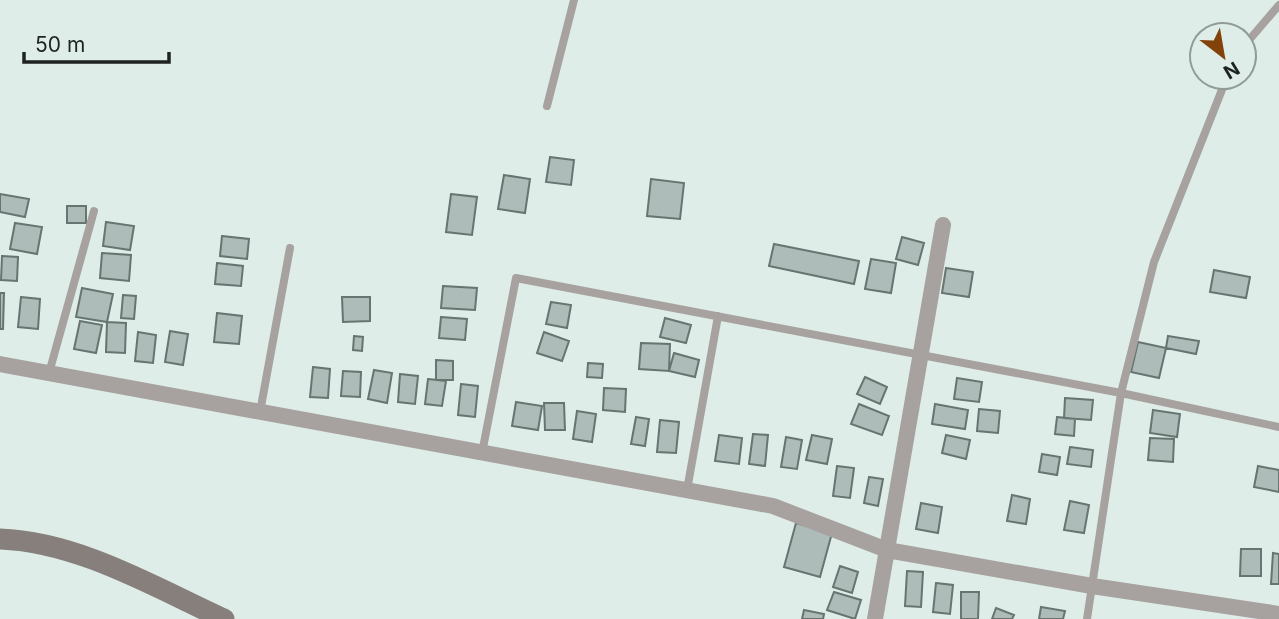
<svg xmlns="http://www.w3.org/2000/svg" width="1279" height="619" font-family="Inter,sans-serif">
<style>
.building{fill:#adbcb8;stroke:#677470;stroke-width:2}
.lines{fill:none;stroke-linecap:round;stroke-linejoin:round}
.lane{stroke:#a7a29f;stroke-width:8}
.street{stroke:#a7a29f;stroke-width:16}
.secondary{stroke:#877f7b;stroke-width:21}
</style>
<rect width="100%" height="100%" fill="#deede8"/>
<!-- building -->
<path class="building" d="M550 157 574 160 571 185 546 182Z
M504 175 530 179 525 213 498 209Z
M651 179 684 183 680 219 647 216Z
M0 194 29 199 25 217 0 212Z
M451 194 477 197 472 235 446 232Z
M67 206H86V223H67Z
M106 222 134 226 130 250 103 246Z
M15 223 42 227 37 254 10 249Z
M222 236 249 239 247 259 220 256Z
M902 237 924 243 918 265 896 259Z
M774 244 859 261 854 284 769 266Z
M102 253 131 255 129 281 100 278Z
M2 256 18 257 17 281 1 280Z
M871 259 896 263 891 293 865 289Z
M217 263 243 266 241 286 215 284Z
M946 268 973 272 969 297 942 293Z
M1214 270 1250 277 1246 298 1210 292Z
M443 286 477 288 475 310 441 308Z
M82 288 113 294 107 322 76 317Z
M0 293H4L3 329H0Z
M123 295 136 296 134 319 121 318Z
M21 297 40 299 38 329 18 327Z
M342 297H370V321L343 322Z
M551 302 571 305 567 328 546 324Z
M217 313 242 316 239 344 214 342Z
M441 317 467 319 465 340 439 338Z
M665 318 691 325 686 343 660 337Z
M80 321 102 325 96 353 74 349Z
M107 322 126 323 125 353 106 352Z
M170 331 188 334 183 365 165 362Z
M138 332 156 335 153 363 135 361Z
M544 332 569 341 562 361 537 353Z
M354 336 363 337 362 351 353 350Z
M1168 336 1199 341 1196 354 1166 348Z
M1138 342 1166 348 1159 378 1131 372Z
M641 343 670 344 669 371 639 369Z
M674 353 699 360 695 377 669 371Z
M436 360 453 361V380H436Z
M588 363 603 364 602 378 587 377Z
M313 367 330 369 328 398 310 397Z
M374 370 392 373 387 403 368 399Z
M343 371 361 372 360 397 341 396Z
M400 374 418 376 415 404 398 402Z
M865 377 887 387 880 404 857 394Z
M957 378 982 382 979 402 954 399Z
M428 379 446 381 442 406 425 404Z
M461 384 478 386 475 417 458 415Z
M604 388 626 389 625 412 603 410Z
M1065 398 1093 400 1091 420 1064 418Z
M516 402 542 406 538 430 512 426Z
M544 403H564L565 430H545Z
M859 404 889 416 882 435 851 424Z
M935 404 968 410 965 429 932 424Z
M979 409 1000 411 998 433 977 431Z
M1153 410 1180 414 1177 437 1150 433Z
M577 411 596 414 592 442 573 439Z
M636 417 649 419 645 446 631 444Z
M1057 417 1075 419 1074 436 1055 434Z
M660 420 679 422 676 453 657 452Z
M753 434 768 435 765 466 749 464Z
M719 435 742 438 739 464 715 461Z
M812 435 832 439 827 464 806 460Z
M946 435 970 440 966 459 942 453Z
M786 437 802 440 797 469 781 467Z
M1150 438 1174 439 1173 462 1148 460Z
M1070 447 1093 450 1091 467 1067 464Z
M1042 454 1060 457 1057 475 1039 472Z
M837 466 854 468 850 498 833 496Z
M1258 466 1279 470V492L1254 487Z
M869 477 883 479 878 506 864 503Z
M1012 495 1030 499 1026 524 1007 521Z
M1070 501 1089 505 1084 533 1064 530Z
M921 503 942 507 938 533 916 529Z
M796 523 832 533 820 577 784 567Z
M1241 549H1261V576H1240Z
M1273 553 1279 554V584H1271Z
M840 566 858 572 852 593 833 587Z
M907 571 923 572 921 607 905 606Z
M936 583 953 585 950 614 933 612Z
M834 592 861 600 855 619 827 610Z
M961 592H979L978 619H961Z
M1041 607 1065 611 1063 619H1039Z
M996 608 1014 615 1012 619H992Z
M804 610 824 614 823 619H802Z"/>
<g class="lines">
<!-- lane -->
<path class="lane" d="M1244 46 1279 5
M547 106 574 0
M49 373 94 211
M260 412 290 248
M482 453 516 278 1121 393 1279 427
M687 490 718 316
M1087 619 1121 393 1154 262 1227 77"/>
<!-- street -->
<path class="street" d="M0 364 773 506 887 550 1092 586 1279 614
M875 619 943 225"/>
<!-- secondary -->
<path class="secondary" d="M0 539C79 542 154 587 224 619"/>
</g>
<!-- north arrow -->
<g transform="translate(1223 56) rotate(149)"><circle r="33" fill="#deede8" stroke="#919c99" stroke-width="2"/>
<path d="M0-5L12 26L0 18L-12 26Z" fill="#824209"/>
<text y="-10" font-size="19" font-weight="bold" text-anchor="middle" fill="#1e2322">N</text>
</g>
<!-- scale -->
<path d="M24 52v10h145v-10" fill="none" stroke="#1e2322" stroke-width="3.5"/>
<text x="35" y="52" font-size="21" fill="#1e2322" stroke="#deede8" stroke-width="5" paint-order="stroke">50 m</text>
</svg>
